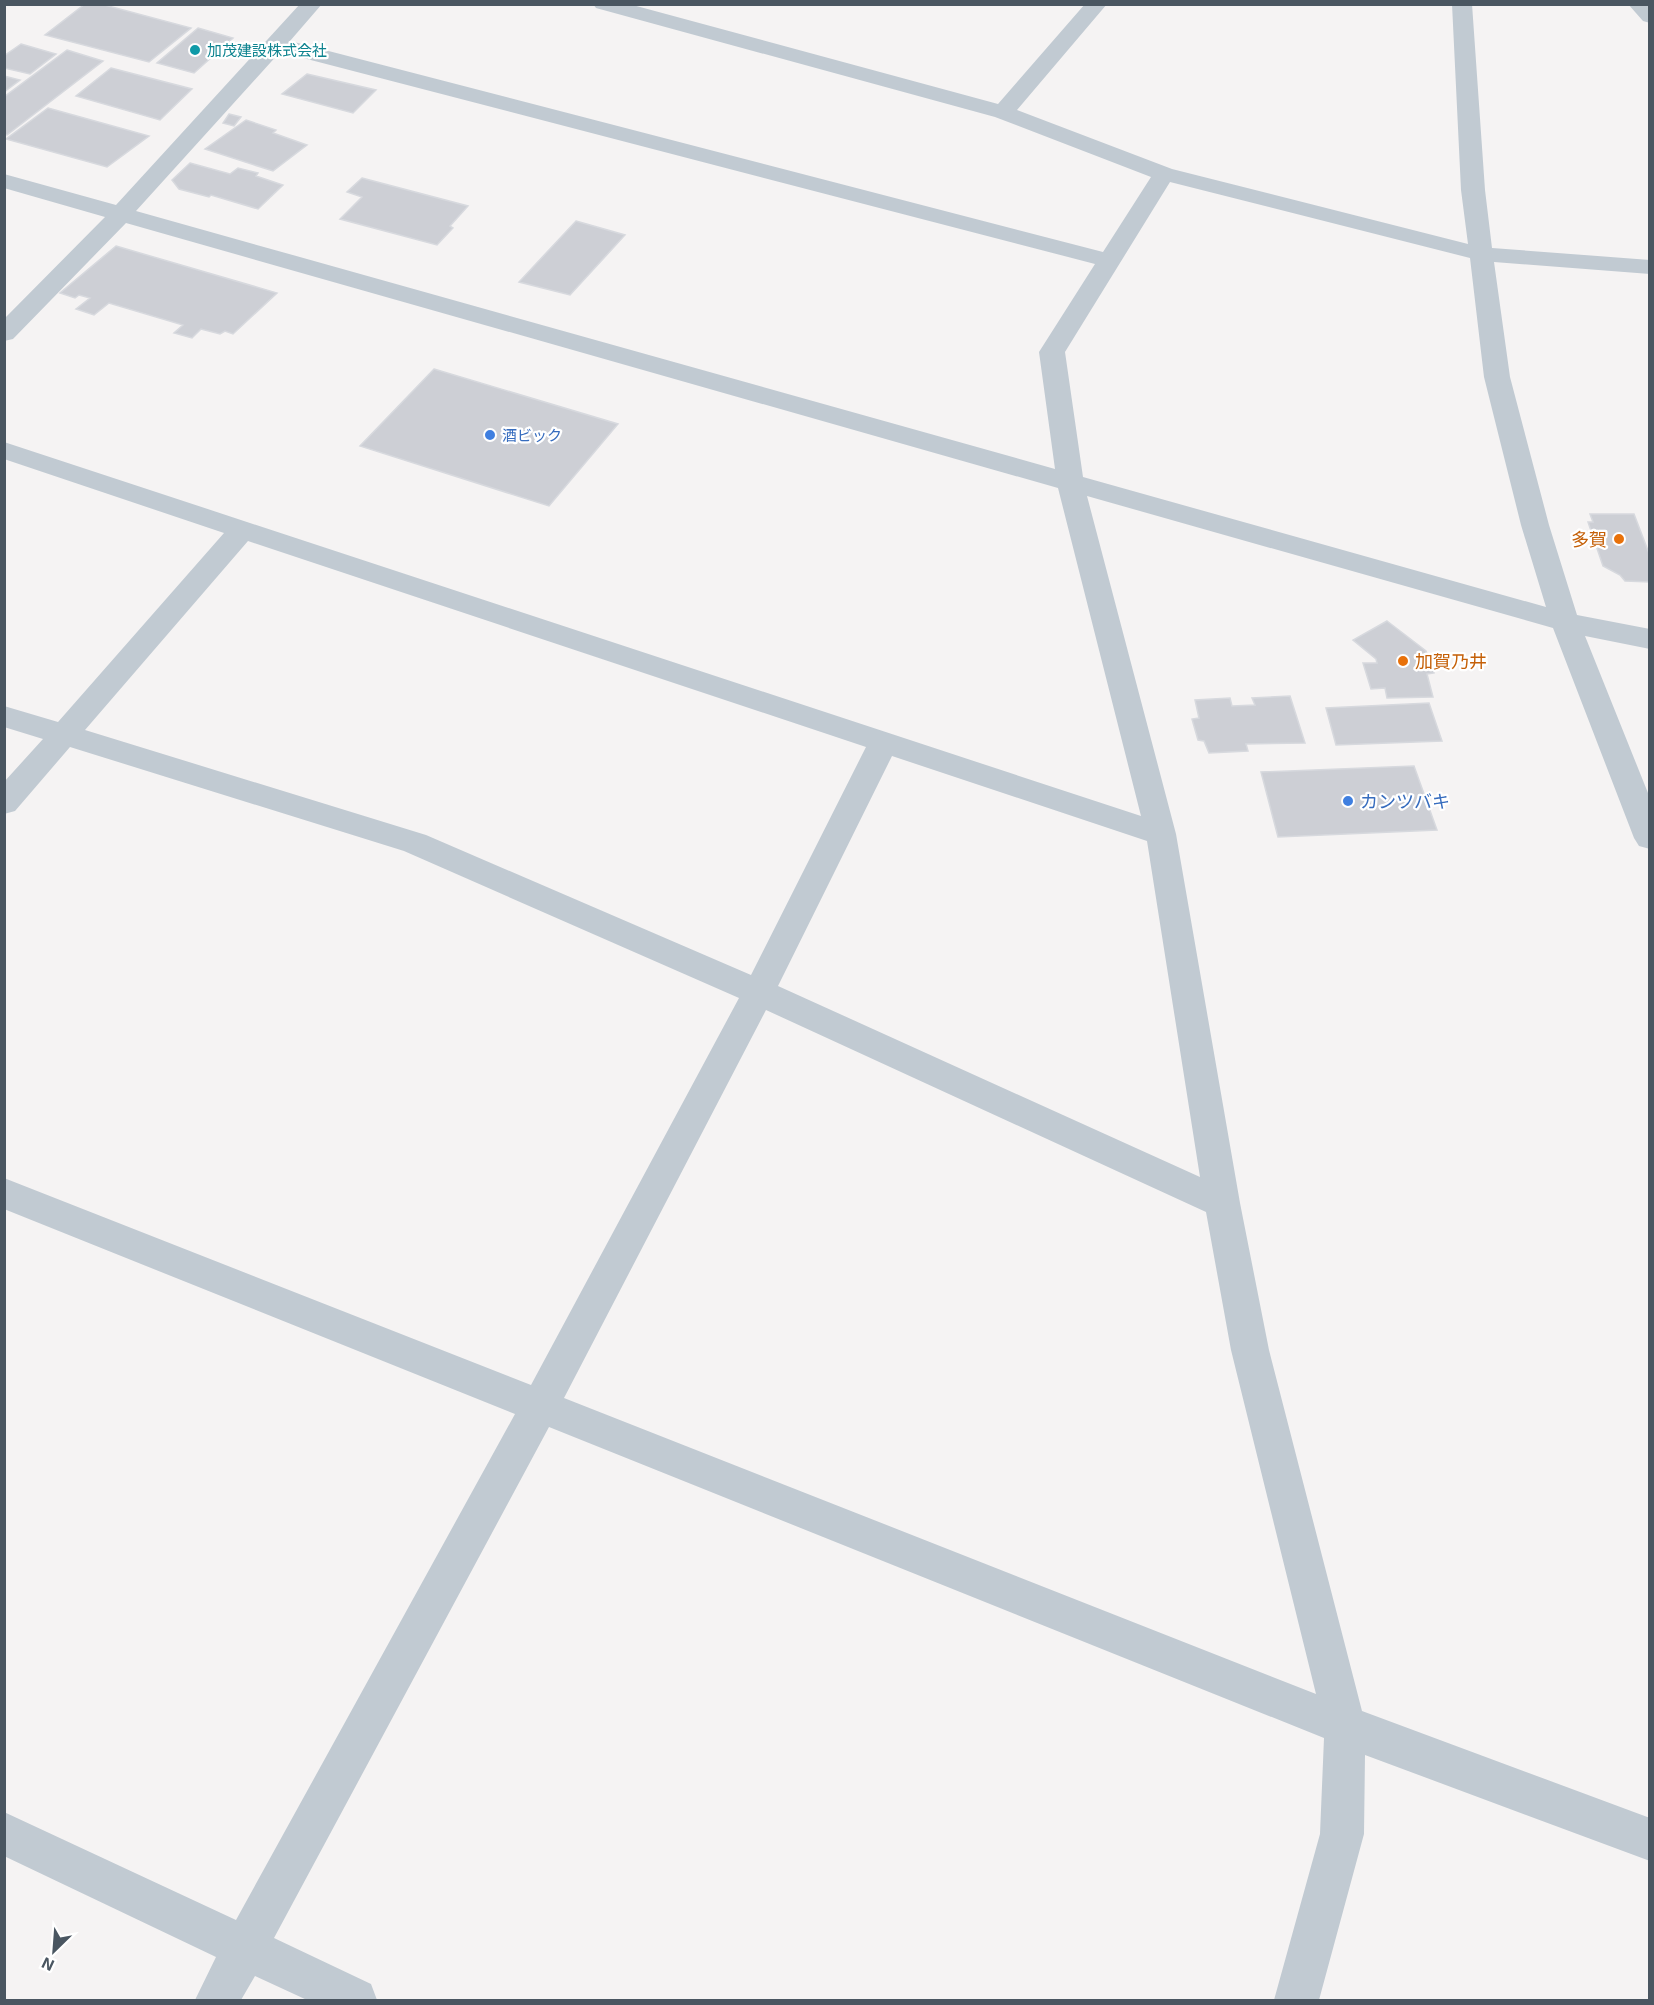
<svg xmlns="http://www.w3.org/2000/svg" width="1654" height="2005" font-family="'Exo 2','Noto Sans JP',sans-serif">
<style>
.building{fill:#cdcfd5;stroke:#d7d9de;stroke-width:1.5}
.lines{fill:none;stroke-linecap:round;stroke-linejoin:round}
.minor{fill:#c1cad2;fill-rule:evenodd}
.culture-dot{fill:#0f9aa8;stroke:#fff;stroke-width:2}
.shop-dot{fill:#3f7fe0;stroke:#fff;stroke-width:2}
.food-dot{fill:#e8710a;stroke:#fff;stroke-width:2}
.labels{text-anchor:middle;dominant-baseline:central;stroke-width:4.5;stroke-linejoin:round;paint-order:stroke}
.far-culture-label{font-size:15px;fill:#0d838f;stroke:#fff;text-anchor:start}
.far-shop-label{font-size:15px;fill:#366cbe;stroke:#fff;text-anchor:start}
.food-label{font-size:18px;fill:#c56008;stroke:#fff;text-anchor:end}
.shop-label{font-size:18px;fill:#366cbe;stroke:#fff;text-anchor:start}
</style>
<rect width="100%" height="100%" fill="#f5f3f3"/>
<!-- building -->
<path class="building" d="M85 4H101L191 28 149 62 45 35Z
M198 28 233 38 194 73 157 63Z
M21 44 56 54 30 74 4 68V56Z
M67 50 103 61 7 135 4 134V97Z
M111 68 192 89 160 120 76 96Z
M307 74 376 90 353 113 282 94Z
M4 76 20 80 4 92Z
M48 108 149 136 107 167 6 139Z
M229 114 241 117 234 126 223 123Z
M246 120 276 130 273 133 307 145 273 171 205 149Z
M190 163 230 174 238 168 258 173 256 176 283 185 258 209 211 195 209 197 179 189 172 180Z
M362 178 468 206 450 226 453 228 437 245 340 219 362 197 347 192Z
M576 221 625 235 570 295 519 282Z
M116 246 277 293 233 334 225 331 220 334 201 329 192 338 174 333 183 325 109 303 94 315 76 309 90 298 79 295 75 298 60 293Z
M434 369 618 424 549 506 360 446Z
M1590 514H1634L1650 556V582L1625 581 1620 575 1603 566 1588 522H1593Z
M1387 621 1426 651 1434 673 1427 674 1433 697 1387 698 1385 688 1371 689 1363 663H1377L1376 659 1353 640Z
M1290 696 1305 743 1246 744 1248 751 1209 753 1204 741 1198 740 1192 719 1199 718 1195 700 1230 698 1232 706 1255 705 1252 698Z
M1429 703 1442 741 1336 745 1326 708Z
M1414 766 1437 830 1278 837 1261 772Z"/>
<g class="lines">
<!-- minor -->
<path class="minor" d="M300 4H322L290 41 1103 252 1151 177 995 117 596 8 593 4H629L998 104 1085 4H1107L1017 110 1172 169 1468 244 1461 190 1452 4H1472L1485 190 1492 248 1650 260V274L1494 262 1510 377 1549 525 1577 615 1650 629V649L1585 636 1650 798V849L1639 846 1634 838 1553 628 1087 496 1176 834 1240 1203 1269 1350 1362 1711 1650 1818V1861L1365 1755 1364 1834 1319 2000H1274L1320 1834 1324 1738 549 1427 274 1938 371 1984 377 2000H307L255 1976 241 2000H195L216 1957 4 1856V1812L236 1920 515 1414 4 1209V1178L531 1385 739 998 404 851 70 747 15 811 4 814V782L43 739 4 727V706L58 722 224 533 4 459V442L1141 816 1058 488 126 223 13 339 4 341V319L105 217 4 188V174L116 205ZM280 52 1095 264 1039 352 1055 469 136 211ZM1170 182 1470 258 1484 377 1521 525 1546 607 1083 477 1065 352ZM248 541 866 747 751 975 426 835 85 730ZM892 756 1147 841 1200 1177 778 986ZM766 1010 1206 1212 1231 1350 1316 1694 564 1398Z
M1628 4H1650V23L1643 21Z"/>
</g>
<!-- markers -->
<circle class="culture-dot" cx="195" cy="50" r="6"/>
<g class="shop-dot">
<circle cx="490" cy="435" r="6"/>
<circle cx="1348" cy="801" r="6"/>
</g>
<g class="food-dot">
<circle cx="1619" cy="539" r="6"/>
<circle cx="1403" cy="661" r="6"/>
</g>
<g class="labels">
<!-- far-culture labels -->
<g class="far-culture-label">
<text x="207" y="50">加茂建設株式会社</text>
</g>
<!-- far-shop labels -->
<g class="far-shop-label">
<text x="502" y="435">酒ビック</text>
</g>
<!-- food labels -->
<g class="food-label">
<text x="1607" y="539">多賀</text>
<text x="1415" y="661" text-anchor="start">加賀乃井</text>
</g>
<!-- shop labels -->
<g class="shop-label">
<text x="1360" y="801">カンツバキ</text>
</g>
</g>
<!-- border -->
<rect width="1654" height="2005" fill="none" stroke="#4a5661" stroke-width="12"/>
<!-- north arrow -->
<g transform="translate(54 1951) rotate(205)" stroke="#ffffff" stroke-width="4.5" paint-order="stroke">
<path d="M0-4.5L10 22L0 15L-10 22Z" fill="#4a5661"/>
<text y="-9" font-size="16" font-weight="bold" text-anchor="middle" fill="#4a5661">N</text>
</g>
</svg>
